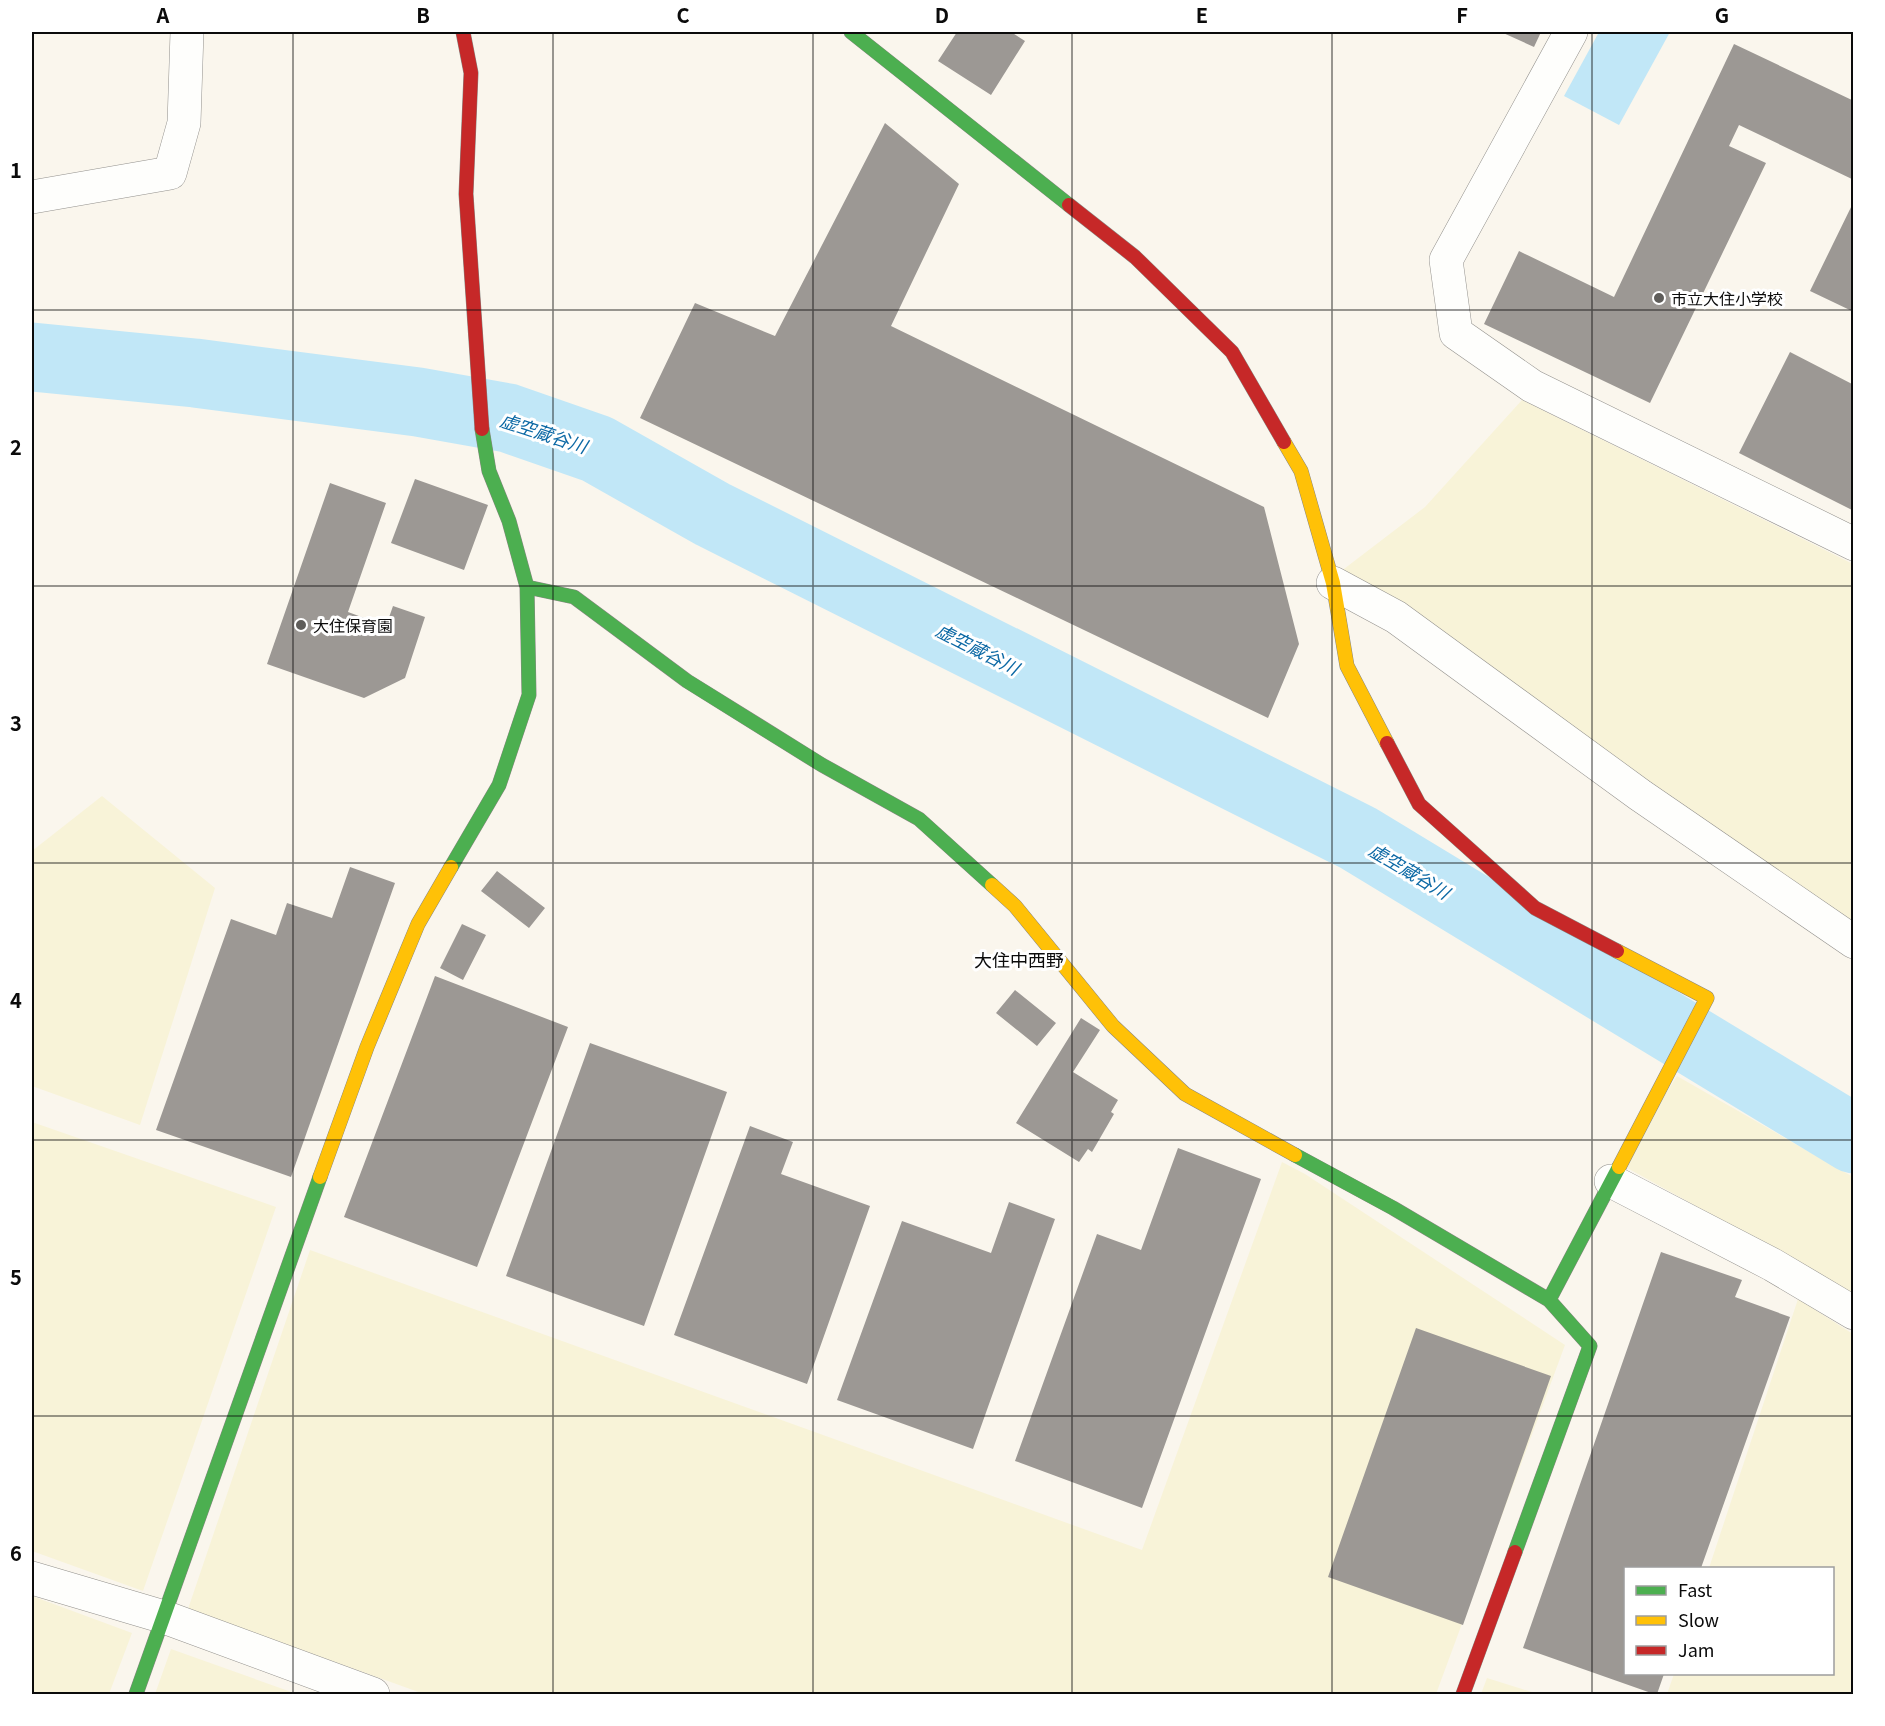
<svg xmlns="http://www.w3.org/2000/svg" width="1885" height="1726" font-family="Georgia,'Noto Sans JP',serif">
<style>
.farmland{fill:#f8f3d8}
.water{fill:#c1e7f7}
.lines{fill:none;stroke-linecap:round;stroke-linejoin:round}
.river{stroke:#c1e7f7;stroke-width:69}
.building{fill:#9c9894}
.street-casing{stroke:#93918d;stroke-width:34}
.fast-casing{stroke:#898783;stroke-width:15}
.slow-casing{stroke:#898783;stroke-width:15}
.jam-casing{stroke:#898783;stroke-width:15}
.street{stroke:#fefefc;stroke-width:33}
.fast{stroke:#4caf50;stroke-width:14}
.slow{stroke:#ffc107;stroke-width:14}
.jam{stroke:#c62828;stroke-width:14}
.grid{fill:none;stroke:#0b0b0b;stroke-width:1.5;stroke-opacity:0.55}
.poi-dot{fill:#5f5d5a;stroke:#fff;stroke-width:2}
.labels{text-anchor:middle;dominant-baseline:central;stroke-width:6;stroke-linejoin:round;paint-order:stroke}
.poi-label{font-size:16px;fill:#0b0b0b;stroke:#fff;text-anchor:start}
.water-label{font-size:18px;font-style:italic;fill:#0c69a5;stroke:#fff}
.neighbourhood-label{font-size:18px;fill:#0b0b0b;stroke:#fff}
.neatline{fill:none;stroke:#0b0b0b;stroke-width:2}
.grid-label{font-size:20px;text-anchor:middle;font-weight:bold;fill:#0b0b0b}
</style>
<rect width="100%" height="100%" fill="#faf6ed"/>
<!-- farmland -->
<path class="farmland" d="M1522 400 1853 564V930L1340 572 1425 507Z
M102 796 215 888 140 1125 32 1086V851Z
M1677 1076 1853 1177V1301L1761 1242 1620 1164Z
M32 1122 276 1207 143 1591 32 1551Z
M1282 1162 1305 1174 1565 1345 1436 1694H424L188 1609 310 1250 1142 1550Z
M1798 1299 1853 1334V1694H1667L1674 1674H1832V1568H1709Z
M32 1596 132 1633 109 1694H32Z
M171 1649 297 1694H155Z
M1487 1678 1538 1694H1481Z"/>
<!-- water -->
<path class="water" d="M1599 32H1670L1619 125 1564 96Z"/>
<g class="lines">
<!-- river -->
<path class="river" d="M32 357 195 373 418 402 508 418 597 449 712 514 1358 838 1854 1139"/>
</g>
<!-- building -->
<path class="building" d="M957 32H1011L1025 41 991 95 938 61Z
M1501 32H1541L1534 47Z
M1734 44 1854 101V180L1739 125 1729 146 1766 163 1650 403 1484 324 1519 251 1614 297Z
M885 123 959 184 891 326 1264 507 1299 644 1268 718 640 418 695 303 775 336Z
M1854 201V312L1810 291Z
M1790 352 1854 385V511L1739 453Z
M415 479 488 505 464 570 391 543Z
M330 483 386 503 348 612 386 626 393 606 425 617 405 678 364 698 267 664Z
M350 867 395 883 291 1177 156 1130 231 919 276 935 287 903 332 918Z
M497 871 545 908 529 928 481 891Z
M462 924 486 935 463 980 440 968Z
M435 976 568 1027 477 1267 344 1217Z
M1015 990 1056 1023 1037 1046 996 1013Z
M1081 1018 1100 1030 1073 1072 1118 1100 1111 1112 1114 1114 1092 1152 1088 1149 1079 1162 1016 1123Z
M590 1043 727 1092 644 1326 506 1276Z
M750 1126 793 1142 781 1174 870 1206 807 1384 674 1335Z
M1178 1148 1261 1179 1142 1508 1015 1461 1097 1234 1141 1250Z
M1009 1202 1055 1219 973 1449 837 1400 902 1221 991 1253Z
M1661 1252 1742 1280 1735 1297 1790 1317 1701 1568H1626V1674H1664L1657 1694H1654L1523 1648Z
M1416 1328 1551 1376 1463 1625 1328 1577Z"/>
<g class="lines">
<!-- street casing -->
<g class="street-casing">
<path id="street" d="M1571 32 1446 260 1456 333 1532 386 1854 544
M32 197 170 173 184 123 187 32
M1333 583 1396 617 1640 795 1854 942
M1611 1181 1773 1265 1854 1313
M32 1578 164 1617 373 1694"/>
</g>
<!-- fast casing -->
<g class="fast-casing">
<path id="fast" d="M851 32 1069 205
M527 587 574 597 687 681 822 765 919 819 992 885
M451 867 499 785 529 695 527 587 509 521 489 471 482 429
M1295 1155 1393 1208 1549 1300 1590 1346 1515 1552
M1549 1300 1619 1167
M136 1694 320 1177"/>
</g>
<!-- slow casing -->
<g class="slow-casing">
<path id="slow" d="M1284 442 1301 471 1333 583 1347 666 1387 743
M992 885 1015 906 1113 1026 1185 1094 1295 1155
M1617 951 1707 998 1619 1167
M320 1177 367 1047 418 924 451 867"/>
</g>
<!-- jam casing -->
<g class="jam-casing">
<path id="jam" d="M463 32 471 73 466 194 482 429
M1069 205 1135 257 1232 352 1284 442
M1387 743 1419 804 1535 908 1617 951
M1463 1694 1515 1552"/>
</g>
<!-- street -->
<use href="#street" class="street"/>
<!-- fast -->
<use href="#fast" class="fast"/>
<!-- slow -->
<use href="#slow" class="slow"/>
<!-- jam -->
<use href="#jam" class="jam"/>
</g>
<!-- grid -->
<path class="grid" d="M293 32V1694M553 32V1694M813 32V1694M1072 32V1694M1332 32V1694M1592 32V1694M32 310H1854M32 586H1854M32 863H1854M32 1140H1854M32 1416H1854"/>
<!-- markers -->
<g class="poi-dot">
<circle cx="1659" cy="298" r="6"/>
<circle cx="301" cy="625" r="6"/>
</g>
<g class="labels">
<!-- poi labels -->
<g class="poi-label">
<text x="1671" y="298">市立大住小学校</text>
<text x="313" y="625">大住保育園</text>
</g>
<!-- water labels -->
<g class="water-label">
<text transform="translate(544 432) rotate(18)">虚空蔵谷川</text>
<text transform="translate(978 648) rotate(27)">虚空蔵谷川</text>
<text transform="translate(1410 870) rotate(31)">虚空蔵谷川</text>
</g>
<!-- neighbourhood labels -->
<g class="neighbourhood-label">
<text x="1019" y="959">大住中西野</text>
</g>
</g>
<!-- border -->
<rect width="1885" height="1726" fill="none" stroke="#ffffff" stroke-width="66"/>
<!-- legend -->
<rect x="1624" y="1567" width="210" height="108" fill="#ffffff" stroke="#9d9d9d" stroke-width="1.5"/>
<rect x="1636" y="1586" width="30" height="9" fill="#4caf50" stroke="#9d9d9d" stroke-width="1.5"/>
<text x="1678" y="1597" font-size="18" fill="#0b0b0b">Fast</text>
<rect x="1636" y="1616" width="30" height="9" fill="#ffc107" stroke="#9d9d9d" stroke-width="1.5"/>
<text x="1678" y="1627" font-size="18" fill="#0b0b0b">Slow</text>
<rect x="1636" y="1646" width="30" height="9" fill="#c62828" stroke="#9d9d9d" stroke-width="1.5"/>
<text x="1678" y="1657" font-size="18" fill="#0b0b0b">Jam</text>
<rect x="33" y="33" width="1819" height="1660" class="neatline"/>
<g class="grid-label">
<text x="163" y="23">A</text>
<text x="423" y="23">B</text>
<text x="683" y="23">C</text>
<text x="942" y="23">D</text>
<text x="1202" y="23">E</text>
<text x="1462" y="23">F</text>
<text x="1722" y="23">G</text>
<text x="16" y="178">1</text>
<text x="16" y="455">2</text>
<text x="16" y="731">3</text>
<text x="16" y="1008">4</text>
<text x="16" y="1285">5</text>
<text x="16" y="1561">6</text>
</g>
</svg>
